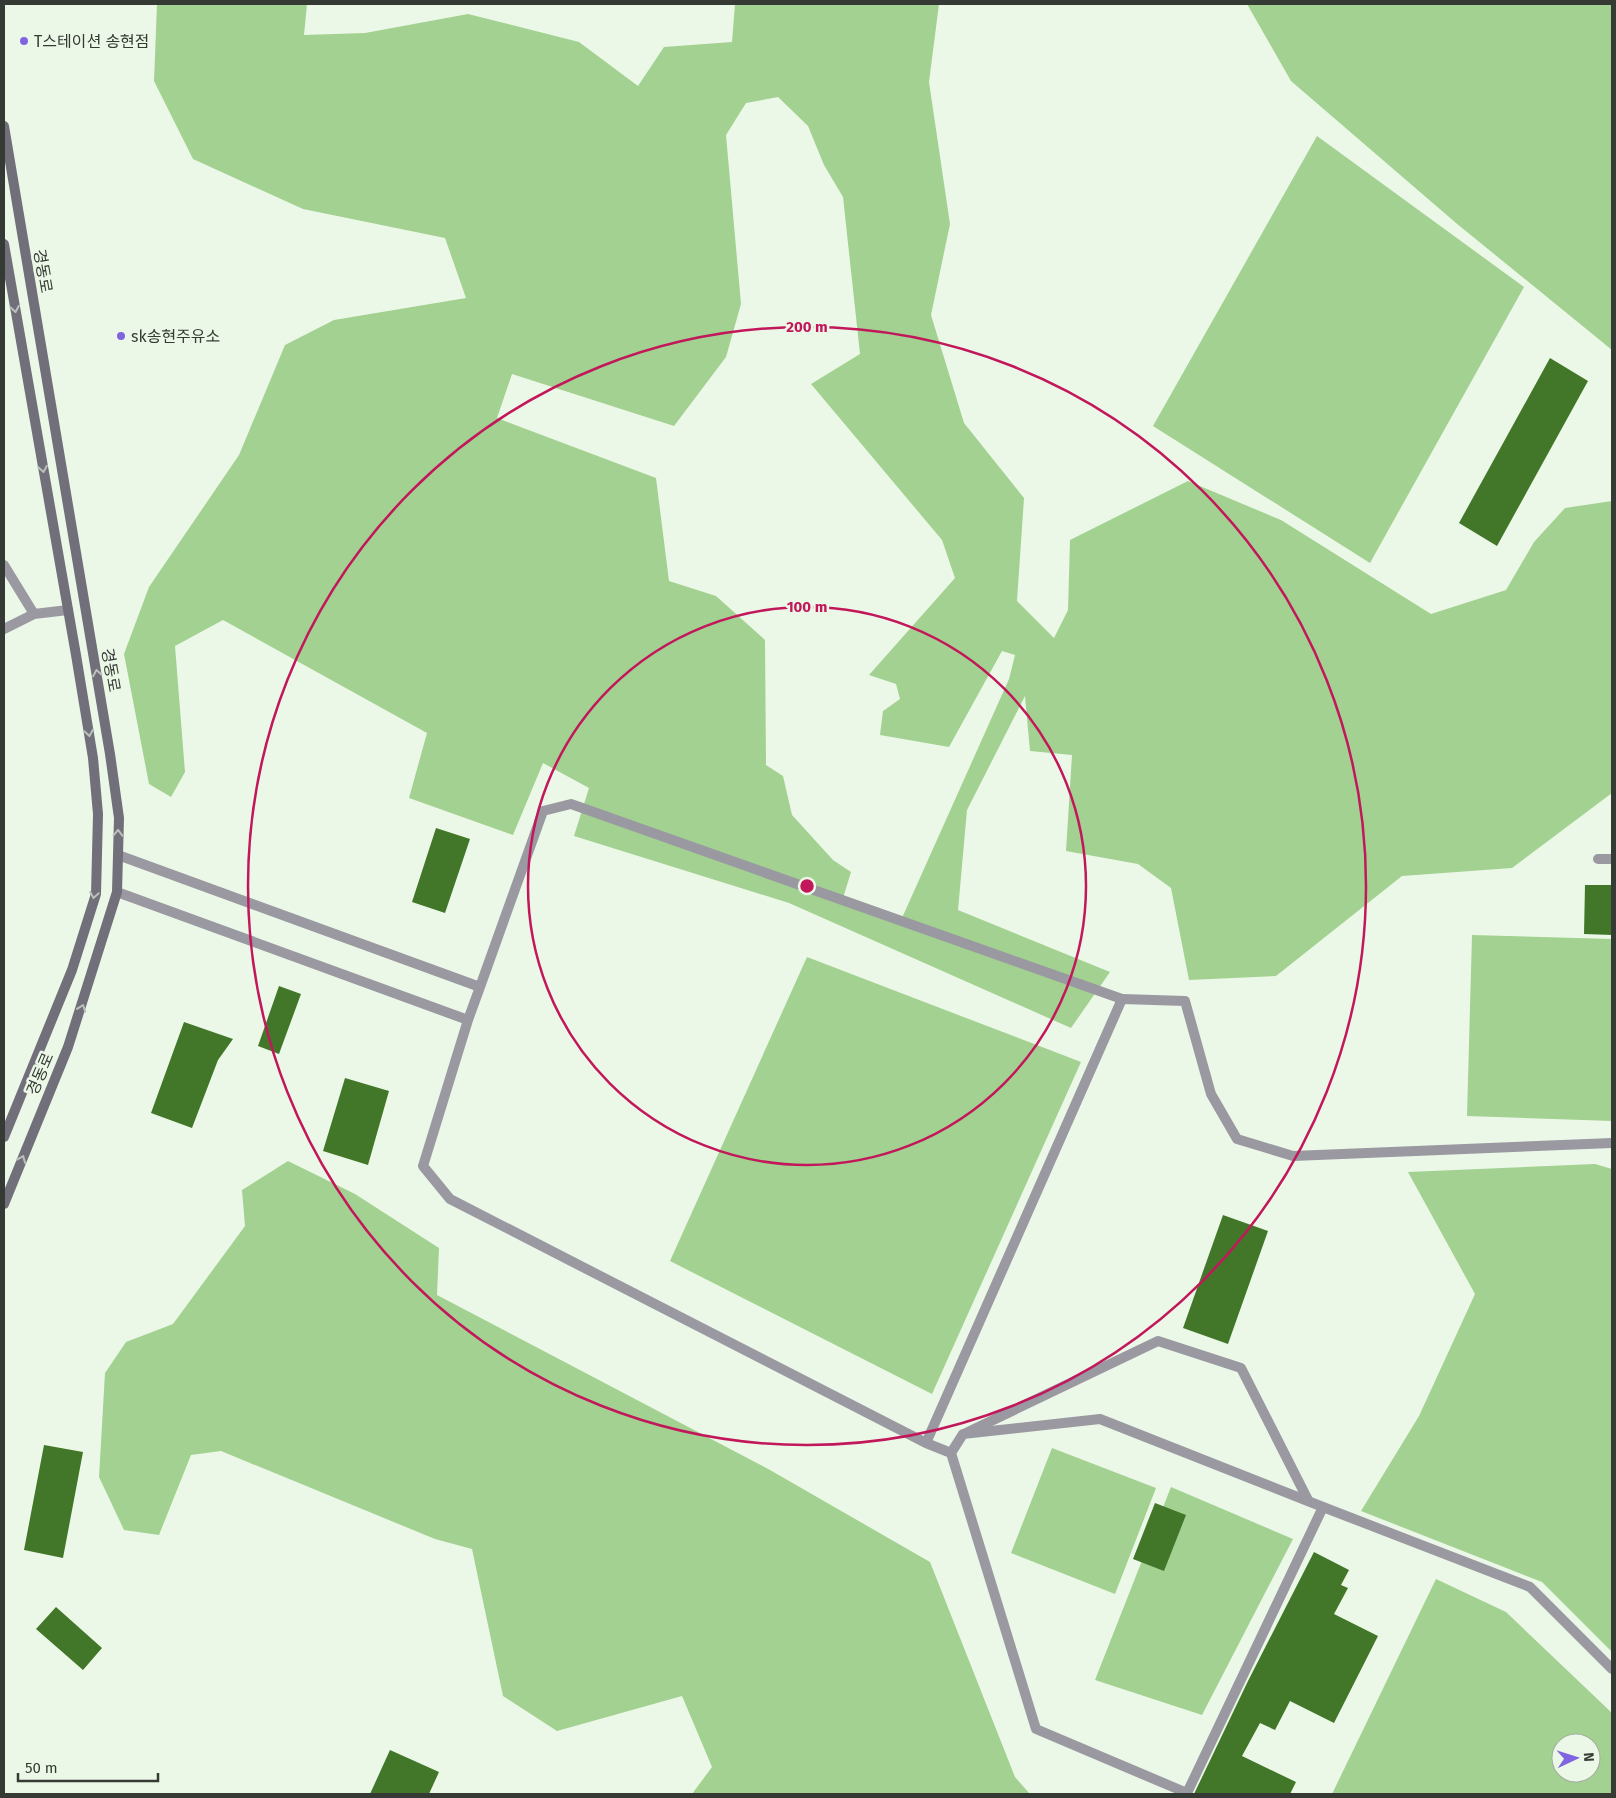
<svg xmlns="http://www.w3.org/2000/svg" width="1616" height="1798" font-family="'Fira Sans','Noto Sans KR',sans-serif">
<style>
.green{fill:#a3d191;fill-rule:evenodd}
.building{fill:#42772a}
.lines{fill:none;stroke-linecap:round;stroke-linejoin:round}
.lane{stroke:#9a99a1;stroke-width:10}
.street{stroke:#9a99a1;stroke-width:10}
.secondary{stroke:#706f7a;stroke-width:10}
.oneway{stroke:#bac1bb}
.ring{fill:none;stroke:#c2185b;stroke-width:2.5}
.poi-dot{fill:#8165e0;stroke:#ecf8e7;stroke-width:2}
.labels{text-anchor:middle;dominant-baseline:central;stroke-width:5;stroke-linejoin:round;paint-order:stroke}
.poi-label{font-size:16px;fill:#363a34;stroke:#ecf8e7;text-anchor:start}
.street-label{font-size:16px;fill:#363a34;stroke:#ecf8e7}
.centre{fill:#c2185b;stroke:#ecf8e7;stroke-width:2.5}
.ring-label{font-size:15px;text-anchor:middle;font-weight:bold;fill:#c2185b;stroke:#ecf8e7;stroke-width:5;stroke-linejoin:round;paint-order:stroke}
</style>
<rect width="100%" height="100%" fill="#ecf8e7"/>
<!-- green -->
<path class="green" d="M157 4H307L304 35 365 33 468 14 579 42 638 86 664 47 732 42 735 4H939L929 82 950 224 931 315 964 423 1024 498 1017 601 1054 638 1068 610 1070 540 1188 481 1281 520 1431 614 1506 590 1534 542 1565 508 1612 501V793L1512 868 1402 876 1276 976 1189 980 1171 888 1138 864 1066 851 1072 755 1030 751 1025 696 967 810 958 910 1110 972 1071 1028 789 903 574 836 589 788 543 763 513 835 409 798 427 733 223 620 175 646 185 772 171 797 149 784 124 654 149 587 239 455 285 345 334 320 466 298 445 238 303 209 193 159 154 81ZM778 97 808 126 824 165 843 197 860 354 811 384 942 540 955 578 869 675 896 684 900 699 883 711 880 735 949 747 1002 651 1015 655 1009 679 902 918 843 898 851 872 833 860 792 815 783 776 766 765 765 640 716 596 669 581 656 478 497 418 512 374 674 426 726 357 741 304 726 135 746 103Z
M1247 4H1612V350L1456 223 1291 81Z
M1317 136 1524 287 1370 563 1153 426Z
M1472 935 1612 939V1121L1467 1116Z
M807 957 1081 1062 932 1394 670 1261Z
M288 1161 355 1194 439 1248 437 1295 770 1470 930 1562 1015 1777 1030 1794H692L712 1767 682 1696 557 1731 503 1696 472 1549 435 1539 221 1451 191 1455 159 1535 124 1530 99 1477 105 1373 126 1342 173 1324 245 1226 242 1190Z
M1595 1164 1612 1169V1652L1542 1582 1361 1511 1419 1416 1475 1294 1408 1172Z
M1052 1448 1156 1488 1115 1594 1011 1553Z
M1171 1487 1293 1539 1202 1715 1095 1680Z
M1436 1579 1506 1612 1612 1713V1794H1332ZM1561 1743H1591V1773H1561Z"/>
<!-- building -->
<path class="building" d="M1550 358 1588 381 1497 546 1459 523Z
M436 828 470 839 445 913 412 902Z
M1585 885H1612V935L1584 934Z
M279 986 301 994 279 1054 258 1046Z
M184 1022 233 1039 218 1060 192 1128 151 1113Z
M345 1078 389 1091 368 1165 323 1151Z
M1223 1215 1268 1231 1228 1344 1183 1328Z
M44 1445 83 1452 63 1558 24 1550Z
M1155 1503 1186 1515 1164 1571 1133 1559Z
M1314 1552 1349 1570 1341 1585 1348 1588 1334 1614 1378 1636 1334 1723 1290 1701 1275 1730 1260 1723 1242 1756 1296 1782 1290 1794H1194L1248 1681Z
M56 1607 102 1648 83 1670 36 1629Z
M390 1750 439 1772 429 1794H370Z"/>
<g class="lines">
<!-- lane -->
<path class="lane" d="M1598 859H1612
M1122 999 1185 1001 1211 1094 1237 1139 1293 1156 1612 1143
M966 1433 1158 1341 1241 1368 1308 1500"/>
<!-- street -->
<path class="street" d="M4 565 34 614 68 610
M4 629 34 614
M117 892 468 1020 480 987 118 855
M468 1020 423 1166 450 1199 926 1443 1122 999 571 804 543 811 480 987
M926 1443 951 1453 1036 1729 1187 1793 1323 1507 1100 1419 963 1434 951 1453
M1323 1507 1530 1587 1612 1669"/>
<!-- secondary -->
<path class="secondary" d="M4 126 110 754 119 818 117 892 68 1047 4 1204
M4 244 76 655 93 758 98 814 96 894 72 970 4 1137"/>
</g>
<!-- one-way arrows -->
<defs><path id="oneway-chevron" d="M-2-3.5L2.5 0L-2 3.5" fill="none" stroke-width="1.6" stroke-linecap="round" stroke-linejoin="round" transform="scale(1.25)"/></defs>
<g class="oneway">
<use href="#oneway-chevron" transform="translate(15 309) rotate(80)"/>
<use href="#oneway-chevron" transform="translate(43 469) rotate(80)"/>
<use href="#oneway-chevron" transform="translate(97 673) rotate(-100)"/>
<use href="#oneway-chevron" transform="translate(89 733) rotate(81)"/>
<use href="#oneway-chevron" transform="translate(118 833) rotate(-89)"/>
<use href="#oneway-chevron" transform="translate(94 895) rotate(100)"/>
<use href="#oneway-chevron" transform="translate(82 1008) rotate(-71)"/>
<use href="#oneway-chevron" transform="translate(22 1159) rotate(-68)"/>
</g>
<!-- distance rings -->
<g class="ring">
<circle cx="807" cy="886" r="279"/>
<circle cx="807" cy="886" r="559"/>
</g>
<!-- markers -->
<g class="poi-dot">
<circle cx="24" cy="41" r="5"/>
<circle cx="121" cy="336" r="5"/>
</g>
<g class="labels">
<!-- poi labels -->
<g class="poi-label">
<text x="34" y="41">T스테이션 송현점</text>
<text x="131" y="336">sk송현주유소</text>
</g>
<!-- street labels -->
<g class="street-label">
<text transform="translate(43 271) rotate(80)">경동로</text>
<text transform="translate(111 670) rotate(80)">경동로</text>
<text transform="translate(40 1074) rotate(-67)">경동로</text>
</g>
</g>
<circle cx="807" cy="886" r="8" class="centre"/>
<g class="ring-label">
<text x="807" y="332">200 m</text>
<text x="807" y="612">100 m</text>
</g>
<!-- border -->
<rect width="1616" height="1798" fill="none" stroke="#363a34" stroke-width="10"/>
<!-- north arrow -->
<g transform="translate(1576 1758) rotate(86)"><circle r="24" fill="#ecf8e7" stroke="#a3ac9f"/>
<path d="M0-4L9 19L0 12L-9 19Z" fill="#8165e0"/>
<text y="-8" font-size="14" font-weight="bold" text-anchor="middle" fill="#363a34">N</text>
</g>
<!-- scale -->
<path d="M18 1773v8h140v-8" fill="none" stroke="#363a34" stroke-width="2.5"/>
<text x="25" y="1773" font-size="15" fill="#363a34" stroke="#ecf8e7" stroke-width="4" paint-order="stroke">50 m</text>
</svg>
